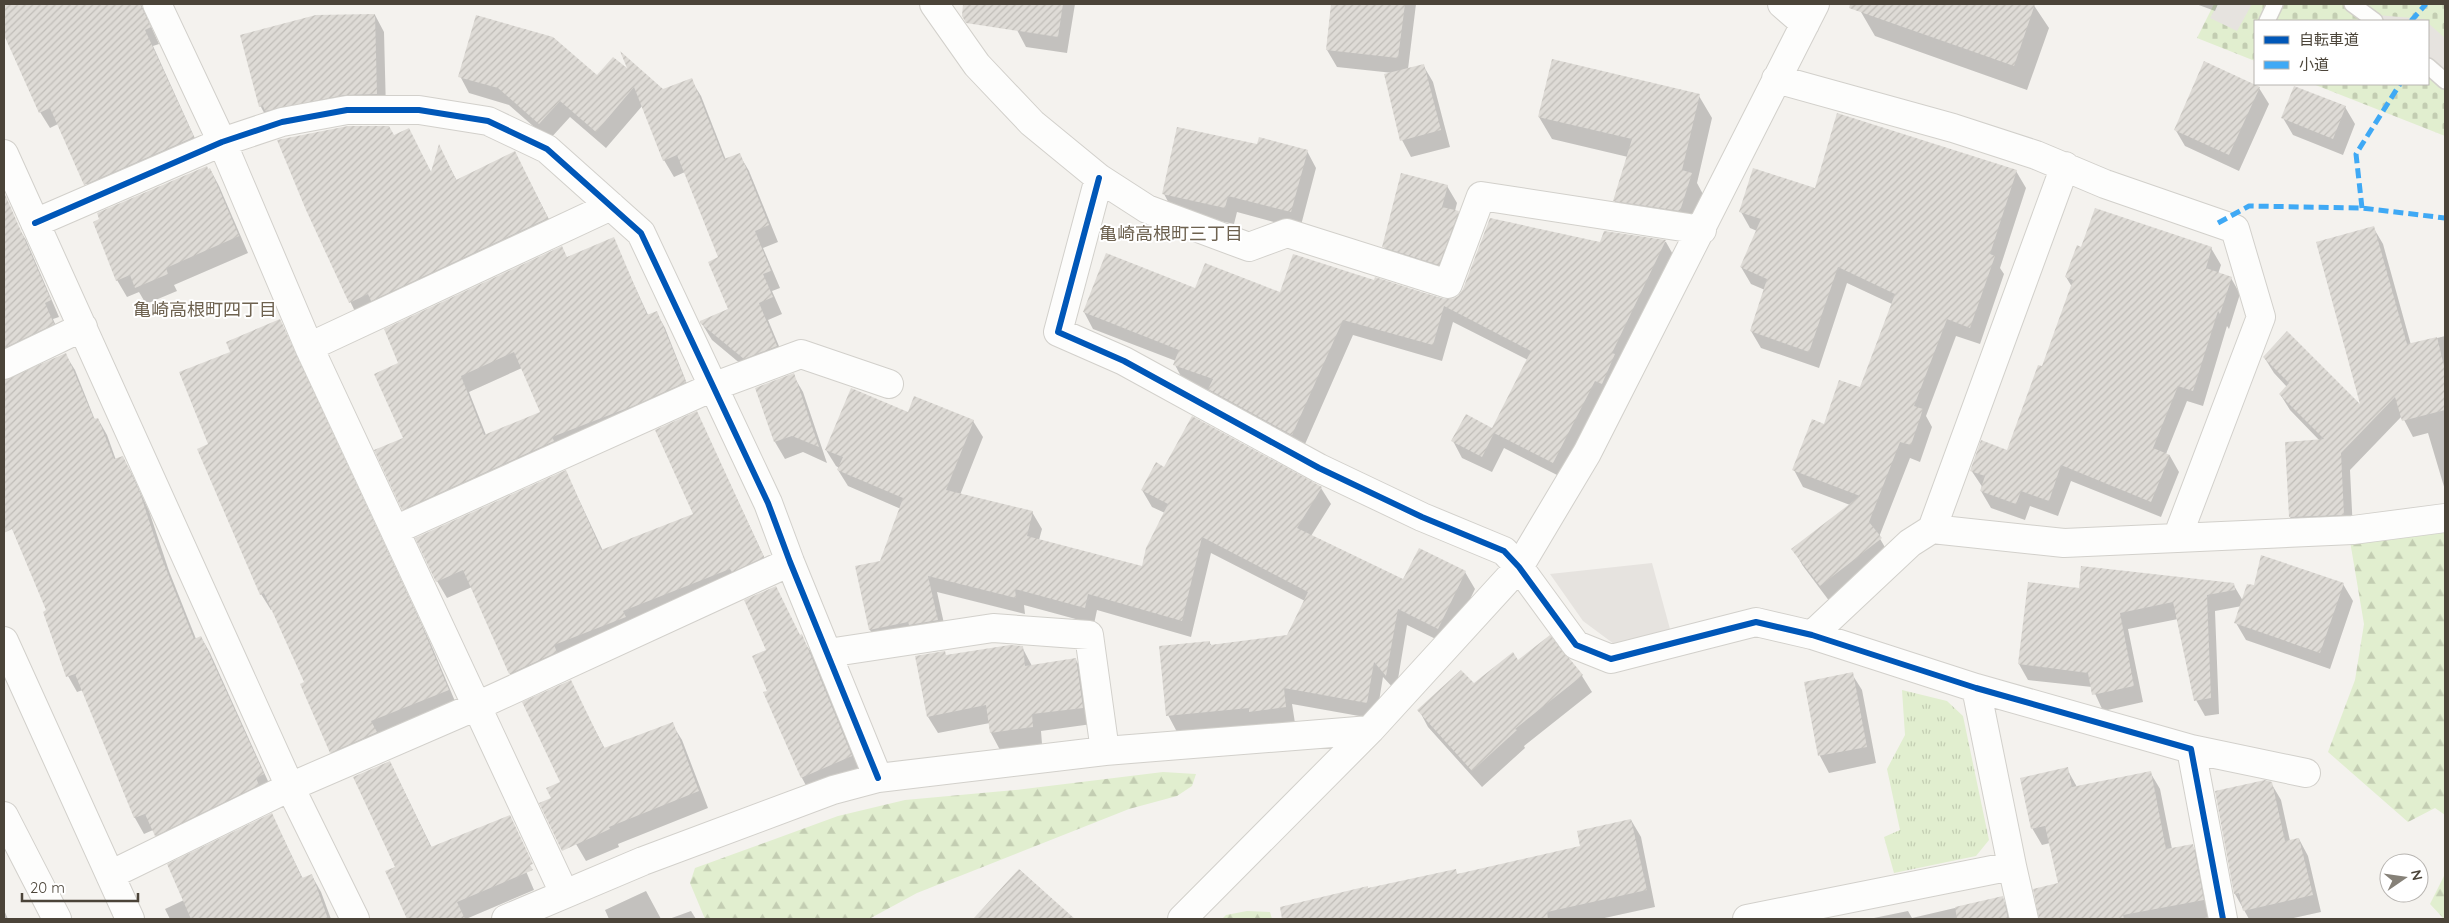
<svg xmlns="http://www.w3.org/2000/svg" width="2449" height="923" font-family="Quicksand,'Noto Sans JP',sans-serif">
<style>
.forest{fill:url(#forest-firs)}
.cemetery{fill:url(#cemetery-stones)}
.park{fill:url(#park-tufts)}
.parking{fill:#e6e3df}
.shadow{fill:#0003;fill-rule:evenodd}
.building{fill:url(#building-hatch);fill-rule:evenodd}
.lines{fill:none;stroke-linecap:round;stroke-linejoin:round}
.service-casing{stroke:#d2d0cb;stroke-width:18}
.minor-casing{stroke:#d2d0cb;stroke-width:30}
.service{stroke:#fdfdfc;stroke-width:15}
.minor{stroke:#fdfdfc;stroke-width:28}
.quiet{stroke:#3fa9f5;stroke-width:5;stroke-dasharray:10 5;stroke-linecap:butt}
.cycleway-casing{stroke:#fff;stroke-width:9}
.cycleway{stroke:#0057b8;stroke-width:6}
.labels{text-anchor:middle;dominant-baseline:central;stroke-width:4;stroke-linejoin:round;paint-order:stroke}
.neighbourhood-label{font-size:18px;fill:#6e6250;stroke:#fff}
</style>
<defs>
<pattern id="forest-firs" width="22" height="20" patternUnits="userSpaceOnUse" patternTransform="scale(1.25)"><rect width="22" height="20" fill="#e1eecf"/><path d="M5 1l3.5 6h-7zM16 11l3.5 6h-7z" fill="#c3cdb2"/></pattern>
<pattern id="cemetery-stones" width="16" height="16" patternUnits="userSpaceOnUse" patternTransform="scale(1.25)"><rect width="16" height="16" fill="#e1eecf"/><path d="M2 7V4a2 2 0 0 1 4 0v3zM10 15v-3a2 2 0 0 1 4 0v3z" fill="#c3cdb2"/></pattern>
<pattern id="park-tufts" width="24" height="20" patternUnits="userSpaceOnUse" patternTransform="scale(1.25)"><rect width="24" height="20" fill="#e1eecf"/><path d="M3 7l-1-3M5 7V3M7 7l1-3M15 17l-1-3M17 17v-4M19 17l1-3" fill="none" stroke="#c3cdb2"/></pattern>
<pattern id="building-hatch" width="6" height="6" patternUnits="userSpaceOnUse" patternTransform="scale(1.25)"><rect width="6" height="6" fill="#dedbd6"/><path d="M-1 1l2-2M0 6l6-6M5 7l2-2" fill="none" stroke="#c0bdb8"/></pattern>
</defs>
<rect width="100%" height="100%" fill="#f4f2ee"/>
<!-- forest -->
<path class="forest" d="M2445 531V815L2435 808 2408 822 2328 752 2355 680 2364 624 2350 541Z
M1163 772 1196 774 1192 786 1177 796 1129 809 917 893 869 919H705L690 883 695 868 838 816 905 800 1015 790Z
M2445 874V919H2444L2430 904Z
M1247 911 1270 912 1272 919H1222L1226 915Z"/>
<!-- cemetery -->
<path class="cemetery" d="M2214 4H2445V136L2313 84H2428V21H2255V61L2197 38Z"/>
<!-- park -->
<path class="park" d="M1902 690 1947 701 1963 716 1989 840 1976 856 1894 873 1884 837 1900 830 1887 769 1905 735Z"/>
<!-- parking -->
<path class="parking" d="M2218 4H2252L2237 31 2210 18Z
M2377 15 2424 19 2426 21H2384Z
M2428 23 2445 38V73L2428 58Z
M1652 563 1670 629 1614 644 1583 621 1550 574Z"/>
<!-- shadow -->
<path class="shadow" d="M4 4H141L159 44 153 46 202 154 95 200 58 124 50 128 40 112 15 43 4 19Z
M1021 4H1075L1067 53 1026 47 1017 30Z
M1332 4H1416L1408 69 1423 65 1433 82 1450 147 1411 157 1402 140 1393 73 1337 67 1327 50Z
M1864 4H2033L2049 28 2027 90 1875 36 1861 12Z
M2196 4H2218L2215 11Z
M375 15 384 32 386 111 270 124 261 107 241 35Z
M630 72 663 91 691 80 701 96 726 160 739 154 749 171 778 242 763 248 780 288 772 291 782 314 768 320 786 363 754 375 712 340 701 322 730 310 720 258 685 172 674 177 664 160 643 105 606 148 570 117 549 140 509 105 469 93 460 76 597 77Z
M2259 88 2269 104 2239 171 2185 146 2175 129Z
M1699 96 1712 118 1697 183 1704 196 1693 233 1627 223 1614 200 1628 157 1552 139 1539 117Z
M2345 107 2355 124 2343 155 2293 135 2283 118Z
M409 130 432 174 440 148 457 181 515 153 557 235 359 320 307 210 394 137Z
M1258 145 1307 151 1316 168 1300 229 1237 212 1234 224 1173 211 1164 194Z
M210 169 219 186 248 253 174 285 177 291 146 304 139 292 127 297 117 280Z
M2016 171 2026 188 2000 268 2004 274 1980 344 1956 336 1926 416 1932 427 1920 462 1910 458 1879 537 1890 556 1830 602 1803 566 1793 549 1850 505 1803 487 1794 470 1825 425 1860 389 1892 304 1847 283 1819 368 1761 348 1751 331 1765 290 1751 284 1741 267 1757 231 1750 228 1741 212 1816 189Z
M1447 186 1457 203 1455 211 1458 212 1468 229 1448 281 1393 264 1384 247Z
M4 215 9 228 16 224 26 240 59 317 53 319 62 340 4 369Z
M2373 227 2383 244 2411 345 2445 336V490L2428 433 2413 437 2402 416 2350 470 2353 531 2300 533 2290 517 2320 441 2290 410 2280 394 2287 387 2274 373 2264 357 2363 408Z
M1605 232 1666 242 1675 258 1563 478 1504 448 1492 472 1462 458 1453 441 1493 429 1528 360 1453 322 1442 361 1353 335 1302 451 1218 405 1210 391 1184 382 1175 365 1176 361 1093 329 1084 312 1107 254 1196 290 1281 294 1375 282 1376 279 1451 301 1601 243Z
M613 239 648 315 656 312 665 328 693 399 412 525 403 509 405 439 400 363 568 258ZM522 368 541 413 486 435 469 392Z
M2082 248H2211L2221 265 2218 274 2231 278 2240 294 2229 329 2227 326 2203 406 2187 401 2166 454 2170 456 2179 472 2161 517 2071 481 2058 516 2030 506 2025 520 1991 508 1981 491 1983 488 1971 470 2008 451 2043 368 2072 287 2066 277Z
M280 320 430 642 457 706 340 768 331 752 306 683 273 609 271 610 261 594 209 445 232 353Z
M65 354 75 370 95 420 98 419 107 435 116 460 123 458 132 474 149 511 169 571 196 639 201 637 210 653 272 790 165 851 153 830 144 834 135 818 83 690 77 692 68 676 48 611 4 510V382Z
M793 375 803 392 827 463 803 452 785 459 775 442 757 388Z
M697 413 772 574 520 690 510 674 472 587 447 598 437 581 566 472 603 551 695 514Z
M908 414 973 421 983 437 960 495 1032 512 1042 529 1039 540 1143 567 1165 513 1152 507 1142 490 1165 468 1321 488 1331 504 1311 536 1404 581 1465 572 1475 589 1448 645 1407 625 1396 691 1383 677 1376 719 1292 704 1295 723 1260 728 1258 725 1177 732 1168 715 1209 642 1212 646 1288 636 1305 601 1211 553 1191 637 1097 610 1094 624 1024 605 1025 614 937 592 947 637 880 646 870 630 881 562 901 509 848 486 838 470 839 468 836 466 826 450Z
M2233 584 2243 601 2343 584 2353 601 2330 669 2246 640 2236 623 2242 606 2215 611 2219 714 2205 716 2196 700 2178 619 2128 629 2143 702 2103 711 2092 687 2028 680 2019 664 2080 589Z
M775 587 800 636 811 652 861 773 811 795 802 778 765 693 769 691 767 651Z
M1022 647 1032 666 1076 660 1085 676 1092 724 1041 731 1042 744 1000 750 991 733 990 723 938 733 928 717 947 657Z
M1518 662 1582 676 1592 692 1524 746 1525 748 1482 787 1428 727 1419 710Z
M1852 674 1862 690 1876 763 1829 773 1820 756 1805 683Z
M570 682 605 749 672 724 682 740 708 808 618 844 619 847 586 861 576 844 561 783Z
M390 762 432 848 511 836 534 890 466 919H408L387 872 396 867Z
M2067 769 2077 787 2150 772 2160 789 2172 849 2192 845 2202 862 2212 917 2198 919H2040L2035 890 2060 884 2050 843 2042 845 2032 828Z
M2271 783 2281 800 2290 841 2299 839 2308 856 2321 912 2289 919H2249L2235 894 2216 792Z
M272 815 303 879 312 876 321 892 331 919H170L165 909 184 900Z
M1631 820 1641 837 1655 907 1600 919H1325L1320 899 1455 871 1458 875 1582 847Z
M1020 870 1073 919H975Z
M646 891 661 919H609L605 910Z
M2002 897 2013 919H1869L1908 911 1912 918Z
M4 910 8 919H4Z
M691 911 696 919H669Z"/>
<!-- building -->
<path class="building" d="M4 4H140L151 27 145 30 194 137 84 185 50 108 39 113 4 35Z
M963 4H1063L1058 37 966 23 962 16Z
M1331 4H1405L1398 58 1326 50Z
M1850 4H2035L2014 66 1849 8Z
M375 14 377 94 344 95 265 111 263 106 259 107 240 35 316 15Z
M476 15 553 37 597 75 613 57 627 68 620 51 663 89 692 78 724 159 740 153 769 225 755 231 771 271 763 274 773 297 759 303 777 346 744 359 700 323V321L728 309 708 262 718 257 677 155 663 161 634 87 596 132 560 101 539 124 498 88 458 77Z
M1552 59 1700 94 1682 170 1692 173 1680 211 1613 201 1632 139 1538 117Z
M2204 61 2260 87 2229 155 2174 130Z
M1424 64 1441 130 1400 141 1384 74Z
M2294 86 2346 106 2333 139 2281 118Z
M1837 113 2017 170 1990 254 1995 256 1970 328 1947 319 1914 406 1923 409 1911 445 1900 442 1869 522 1882 538 1820 586 1791 549 1860 496 1792 470 1812 419 1824 424 1839 380 1860 387 1895 294 1838 267 1809 352 1750 331 1767 279 1740 267 1761 219 1739 212 1753 168 1815 188Z
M348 126H389L394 135 409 128 431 172 439 144 456 180 515 151 548 218 371 301 368 294 349 303 306 210 277 140Z
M1177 127 1257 144 1259 137 1308 150 1291 212 1228 196 1225 208 1162 194Z
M207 166 208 169 210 168 239 236 166 268 168 274 135 288 130 275 116 281 93 222 99 219 97 213Z
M1401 173 1448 185 1442 207 1459 211 1439 265 1382 247Z
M4 192 51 300 45 303 54 324 4 348Z
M2095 208 2212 247 2206 268 2232 277 2220 314 2218 311 2193 391 2178 386 2153 448 2170 455 2151 502 2061 465 2049 501 2021 491 2016 504 1980 491 1985 476 1970 471 1981 440 2007 450 2038 365 2042 366 2073 280 2065 277 2077 245 2081 247Z
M1490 218 1600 242 1604 231 1666 240 1612 353 1615 354 1602 384 1595 381 1553 463 1494 433 1482 457 1451 441 1466 414 1492 428 1531 351 1444 306 1433 345 1343 320 1292 435 1208 389 1213 379 1173 365 1179 350 1083 312 1106 253 1195 288 1205 263 1280 292 1293 254 1374 280 1375 277 1443 299H1452L1458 296 1463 289Z
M2374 226 2407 344 2437 337 2445 370V410L2402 421 2395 397 2341 453 2344 515 2289 517 2285 442 2324 439 2279 394 2289 383 2263 357 2287 331 2360 404 2316 242Z
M614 237 647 315 657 311 686 382 633 406 552 437 554 441 402 510 374 450 403 438 374 374 398 363 384 329 562 246 567 257ZM514 352 540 412 484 435 461 376Z
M280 319 421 624 449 690 371 721 377 732 330 753 300 684 304 682 264 593 260 595 197 449 208 444 179 372 230 352 226 342Z
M66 353 94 419 98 418 114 459 123 456 140 493 160 554 194 639 201 636 264 774 256 778 259 785 155 836 145 814 134 818 75 674 66 677 43 612 46 610 12 529 4 533V380Z
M794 373 819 447 792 436 774 442 755 388Z
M851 388 908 412 914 396 974 420 946 490 1033 511 1027 536 1142 566 1146 548 1168 504 1141 490 1156 462 1164 467 1192 416 1322 487 1297 528 1403 579 1419 548 1466 571 1438 629 1398 609 1386 676 1374 662 1367 703 1284 688 1286 707 1249 712V708L1166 716 1159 646 1210 641V645L1287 635 1308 592 1202 537 1182 621 1088 594 1085 608 1015 589 1016 598 928 576 938 620 909 625 908 622 869 630 855 566 880 561 903 498 837 470 843 457 825 450Z
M697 411 764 557 732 572 730 569 623 611 626 617 554 645 557 652 509 674 463 570 436 582 415 538 566 470 601 550 693 514 655 430Z
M2261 555 2344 583 2320 653 2234 623 2247 584 2254 585Z
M2081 566 2234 583 2235 590 2207 595 2211 698 2194 701 2173 602 2120 613 2134 686 2092 695 2088 673 2018 664 2028 582 2079 588Z
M776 586 800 635 802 634 852 756 801 778 763 692 767 691 752 656 766 650 744 600Z
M1550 635 1583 675 1515 729 1517 730 1472 771 1417 710 1461 670 1474 683 1513 652 1518 660Z
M1010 645 1023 646 1025 666 1076 658 1083 708 1032 714 1033 727 990 733 986 705 927 717 915 656 945 651 946 655Z
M1853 672 1867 747 1818 756 1804 682Z
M571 680 604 748 673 722 699 791 609 827 610 829 562 851 539 803 551 798 546 788 560 782 522 702Z
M390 761 431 847 510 815 533 864 530 865 533 870 457 902 465 919H407L385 871 395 867 353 777Z
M2068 767 2072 787 2151 771 2166 849 2193 844 2204 900 2123 915 2124 919H2039L2033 889 2058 883 2045 826 2031 829 2020 778Z
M2265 780 2272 782 2285 841 2299 838 2313 895 2243 911 2239 893 2234 894 2215 791Z
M272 813 302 878 312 874 328 919H191L167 864Z
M1631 819 1647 890 1547 912 1548 919H1282L1280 907 1368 886V888L1456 869 1457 874 1580 846 1577 831Z
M1019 869 1075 919H973Z
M2003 896 2008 919H1957L1955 907Z"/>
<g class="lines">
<!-- service casing -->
<g class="service-casing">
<path id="service" d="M2352 4 2375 21
M2267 21 2275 4
M2428 66 2445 81"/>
</g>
<!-- minor casing -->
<g class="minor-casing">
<path id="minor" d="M157 4 222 142 309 347 564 893
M934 4 977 65 1032 123 1099 178 1147 209 1249 247 1287 233 1448 284 1481 196 1702 230
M1782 4 1805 24
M1776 79 1953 128 2036 155 2105 184 2235 229 2261 317 2177 538 2064 543 1932 529 1910 543 1812 635
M4 154 290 787 355 919
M1099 178 1058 332 1124 361 1319 468 1422 517 1504 551 1519 567 1576 645 1611 659 1756 622 1812 635 1976 688 2191 749 2223 919
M35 223 222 142 282 122 347 110H419L488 121 547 149 641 233 768 503 790 562 878 778
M309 347 611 206
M4 365 83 327
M1932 529 2065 166
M395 530 715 386 801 354 889 384
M2177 538 2353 530 2445 518
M4 641 130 919
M828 653 993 628 1089 635 1105 751
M2191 749 2306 773
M4 816 57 919
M2012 866 2024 919
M110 875 290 787 477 706 790 562
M506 919 643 861 833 790 878 778 1105 751 1370 730
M1182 919 1370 730 1519 567 1587 453 1815 4
M1747 919 2012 866 1976 688"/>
</g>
<!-- service -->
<use href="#service" class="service"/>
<!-- minor -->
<use href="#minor" class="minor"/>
<!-- quiet -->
<path class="quiet" d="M2411 21 2426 4
M2362 208 2356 154 2400 84
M2218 223 2249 206 2362 208 2445 218"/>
<!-- cycleway casing -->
<g class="cycleway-casing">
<path id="cycleway" d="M1099 178 1058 332 1124 361 1319 468 1422 517 1504 551 1519 567 1576 645 1611 659 1756 622 1812 635 1976 688 2191 749 2223 919
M35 223 222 142 282 122 347 110H419L488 121 547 149 641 233 768 503 790 562 878 778"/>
</g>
<!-- cycleway -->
<use href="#cycleway" class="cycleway"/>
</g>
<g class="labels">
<!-- neighbourhood labels -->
<g class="neighbourhood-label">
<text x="1171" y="233">亀崎高根町三丁目</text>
<text x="205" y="309">亀崎高根町四丁目</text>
</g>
</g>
<!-- border -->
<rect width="2449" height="923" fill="none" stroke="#4b4439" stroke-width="10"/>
<!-- legend -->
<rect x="2254" y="20" width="175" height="65" fill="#ffffff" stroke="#b7b4b0"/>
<rect x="2264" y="36" width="25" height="8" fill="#0057b8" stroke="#b7b4b0"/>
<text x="2299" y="45" font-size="15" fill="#4b4439">自転車道</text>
<rect x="2264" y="61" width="25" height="8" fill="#3fa9f5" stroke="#b7b4b0"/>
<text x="2299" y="70" font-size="15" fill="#4b4439">小道</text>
<!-- north arrow -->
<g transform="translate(2404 878) rotate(77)"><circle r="24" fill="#ffffff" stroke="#b7b4b0"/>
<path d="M0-4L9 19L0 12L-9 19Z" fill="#868178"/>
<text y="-8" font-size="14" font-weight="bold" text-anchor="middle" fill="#4b4439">N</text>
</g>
<!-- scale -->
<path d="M22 893v8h116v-8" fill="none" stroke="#4b4439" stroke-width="2.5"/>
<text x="30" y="893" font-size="15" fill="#4b4439" stroke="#ffffff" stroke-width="4" paint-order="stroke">20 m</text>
</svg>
